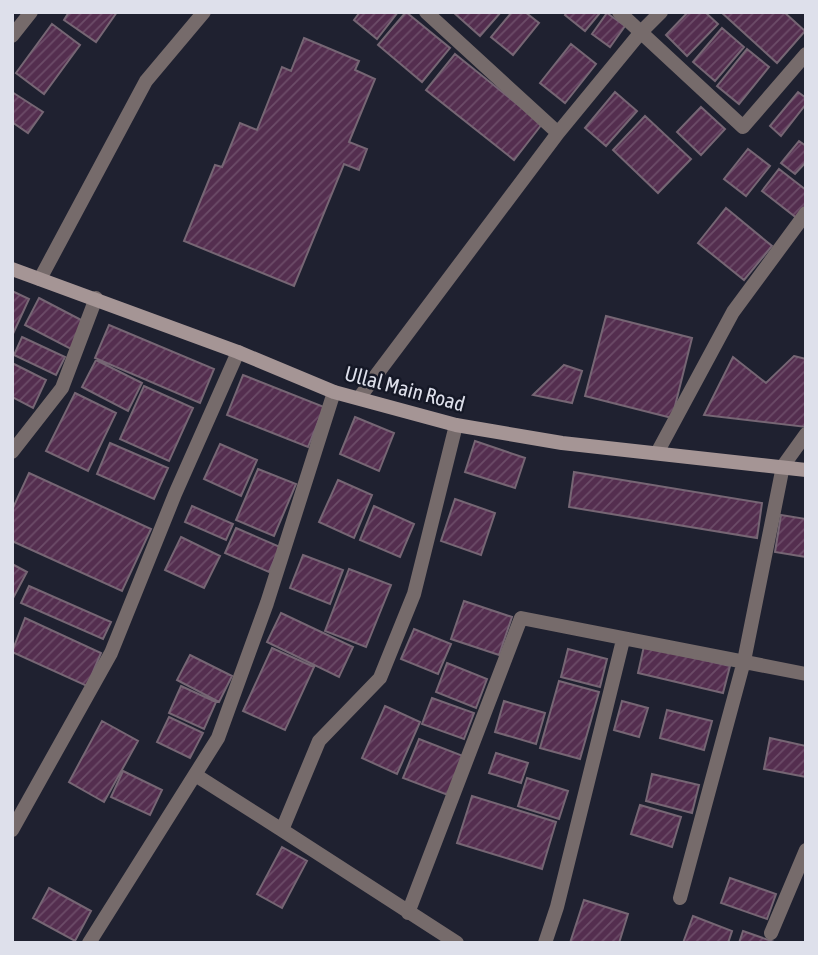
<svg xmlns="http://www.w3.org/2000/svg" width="818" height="955" font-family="'Asap Condensed',sans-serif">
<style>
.building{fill:url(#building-hatch);stroke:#766674;stroke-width:2}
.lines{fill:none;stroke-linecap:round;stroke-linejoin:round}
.street{stroke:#766b6b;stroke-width:14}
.secondary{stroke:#a59595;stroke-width:14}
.labels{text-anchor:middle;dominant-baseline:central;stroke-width:5;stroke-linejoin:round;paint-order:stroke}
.street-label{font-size:21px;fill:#dee0eb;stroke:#151826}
</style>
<defs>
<pattern id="building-hatch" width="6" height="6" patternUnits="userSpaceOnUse" patternTransform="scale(1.75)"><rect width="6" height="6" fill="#542e4f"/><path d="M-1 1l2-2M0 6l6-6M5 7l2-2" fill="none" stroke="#6c4c68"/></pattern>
</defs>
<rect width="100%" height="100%" fill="#1f2130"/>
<!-- building -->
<path class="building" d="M69 12H117L96 42 64 20Z
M360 12H398L377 39 354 20Z
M406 12 450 48 422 82 378 45Z
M453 12H501L480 36Z
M512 12H525L539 23 513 55 491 37Z
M567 12H597L599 14 585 31 565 15Z
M688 12H705L718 24 687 56 666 35Z
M721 12H784L805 31 777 63Z
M607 13 625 26 610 47 592 34Z
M52 24 80 45 44 94 16 73Z
M722 28 744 47 715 81 693 62Z
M304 38 359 61 355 70 375 79 349 142 367 149 359 170 344 164 294 286 184 241 215 165 222 167 240 123 257 130 282 67 291 71Z
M571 44 596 64 565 103 540 83Z
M747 49 769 67 739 104 717 86Z
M455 54 542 124 514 160 426 90Z
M12 92 43 112 28 133 12 122Z
M615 92 637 111 606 146 585 128Z
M798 92 806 98V104L781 136 770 126Z
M701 107 725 129 701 155 677 132Z
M645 116 691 159 658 193 613 150Z
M799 141 806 146V162L795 174 781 163Z
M748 149 770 166 746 196 724 179Z
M779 169 806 190V209L798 219 762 191Z
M726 208 772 246 744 280 698 243Z
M12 291 29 299 12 336Z
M39 298 85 322 71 349 25 325Z
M606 316 692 338 672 418 585 396Z
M109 325 214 369 200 403 95 358Z
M22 337 65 357 56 375 14 355Z
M794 356 806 359V427L704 415 733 357 766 383Z
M96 360 142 383 128 411 82 387Z
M12 363 46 380 33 408 12 397Z
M564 365 582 371 572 403 533 395Z
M243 375 324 407 308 447 227 415Z
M144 386 193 408 169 461 120 439Z
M75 393 116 413 88 471 46 451Z
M355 417 394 433 379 471 340 454Z
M475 441 525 458 515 488 465 472Z
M110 443 168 468 154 499 97 474Z
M220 444 257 460 241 496 204 479Z
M258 469 296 484 274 536 236 520Z
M574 472 762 503 757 538 569 507Z
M29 473 151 529 122 591 12 541V510Z
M338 480 372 495 354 538 319 522Z
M455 499 495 513 481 555 441 541Z
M192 506 233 524 226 540 185 522Z
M374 506 414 524 400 557 360 540Z
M781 515 806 519V557L775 552Z
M236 528 280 547 269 572 225 553Z
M181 537 220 556 204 588 165 570Z
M303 555 343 570 330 604 290 588Z
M12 564 27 572 12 600Z
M349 569 391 585 366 647 325 631Z
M29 586 111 622 103 639 21 603Z
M464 601 512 617 499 655 451 639Z
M281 613 353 647 339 677 267 642Z
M25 618 101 653 87 686 12 652Z
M414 629 451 644 438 674 401 659Z
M644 646 730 666 723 693 638 673Z
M272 648 314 667 285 730 243 711Z
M568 649 607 659 600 687 561 677Z
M190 655 232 676 219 702 177 680Z
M447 663 487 679 476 708 436 692Z
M559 681 599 692 580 759 540 748Z
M181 686 216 702 204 729 169 713Z
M432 698 474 713 464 739 422 724Z
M504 701 545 713 536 744 495 732Z
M622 701 648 708 639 737 614 730Z
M385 706 420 722 397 774 362 758Z
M667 710 712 721 704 750 660 738Z
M169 717 203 733 190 758 157 742Z
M102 721 138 741 104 802 69 782Z
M770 738 806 746V777L764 769Z
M419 739 463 756 448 795 403 778Z
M496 753 528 763 521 783 489 773Z
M123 771 162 790 150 815 111 797Z
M652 774 699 785 692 813 646 801Z
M527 778 568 791 559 819 518 806Z
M472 796 556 822 542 869 457 843Z
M640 805 681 817 672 847 631 834Z
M282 847 307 861 282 908 257 894Z
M730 878 776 894 767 919 721 903Z
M49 888 91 911 75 941 33 918Z
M584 900 628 914 619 943H570Z
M693 916 732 931 728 943H683Z
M743 931 777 943H739Z"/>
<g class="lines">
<!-- street -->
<path class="street" d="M426 12 558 133
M619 12 743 127 806 54
M12 36 31 12
M40 279 146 81 204 12
M359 398 558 133 641 32 661 12
M12 452 62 388 96 298
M657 453 733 312 806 213
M197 776 282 830 319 741 380 678 414 594 456 425
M12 830 111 653 175 494 238 352
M282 830 457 943
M680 898 744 661 783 466 806 434
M408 913 521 618 806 674
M771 933 806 850
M89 943 218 738 267 603 334 392
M545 943 557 907 623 640"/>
<!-- secondary -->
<path class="secondary" d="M12 269 238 352 334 392 456 425 562 443 806 470"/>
</g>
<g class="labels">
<!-- street labels -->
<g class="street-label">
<text transform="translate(405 388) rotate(15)">Ullal Main Road</text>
</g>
</g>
<!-- border -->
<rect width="818" height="955" fill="none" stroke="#dee0eb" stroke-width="28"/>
</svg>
